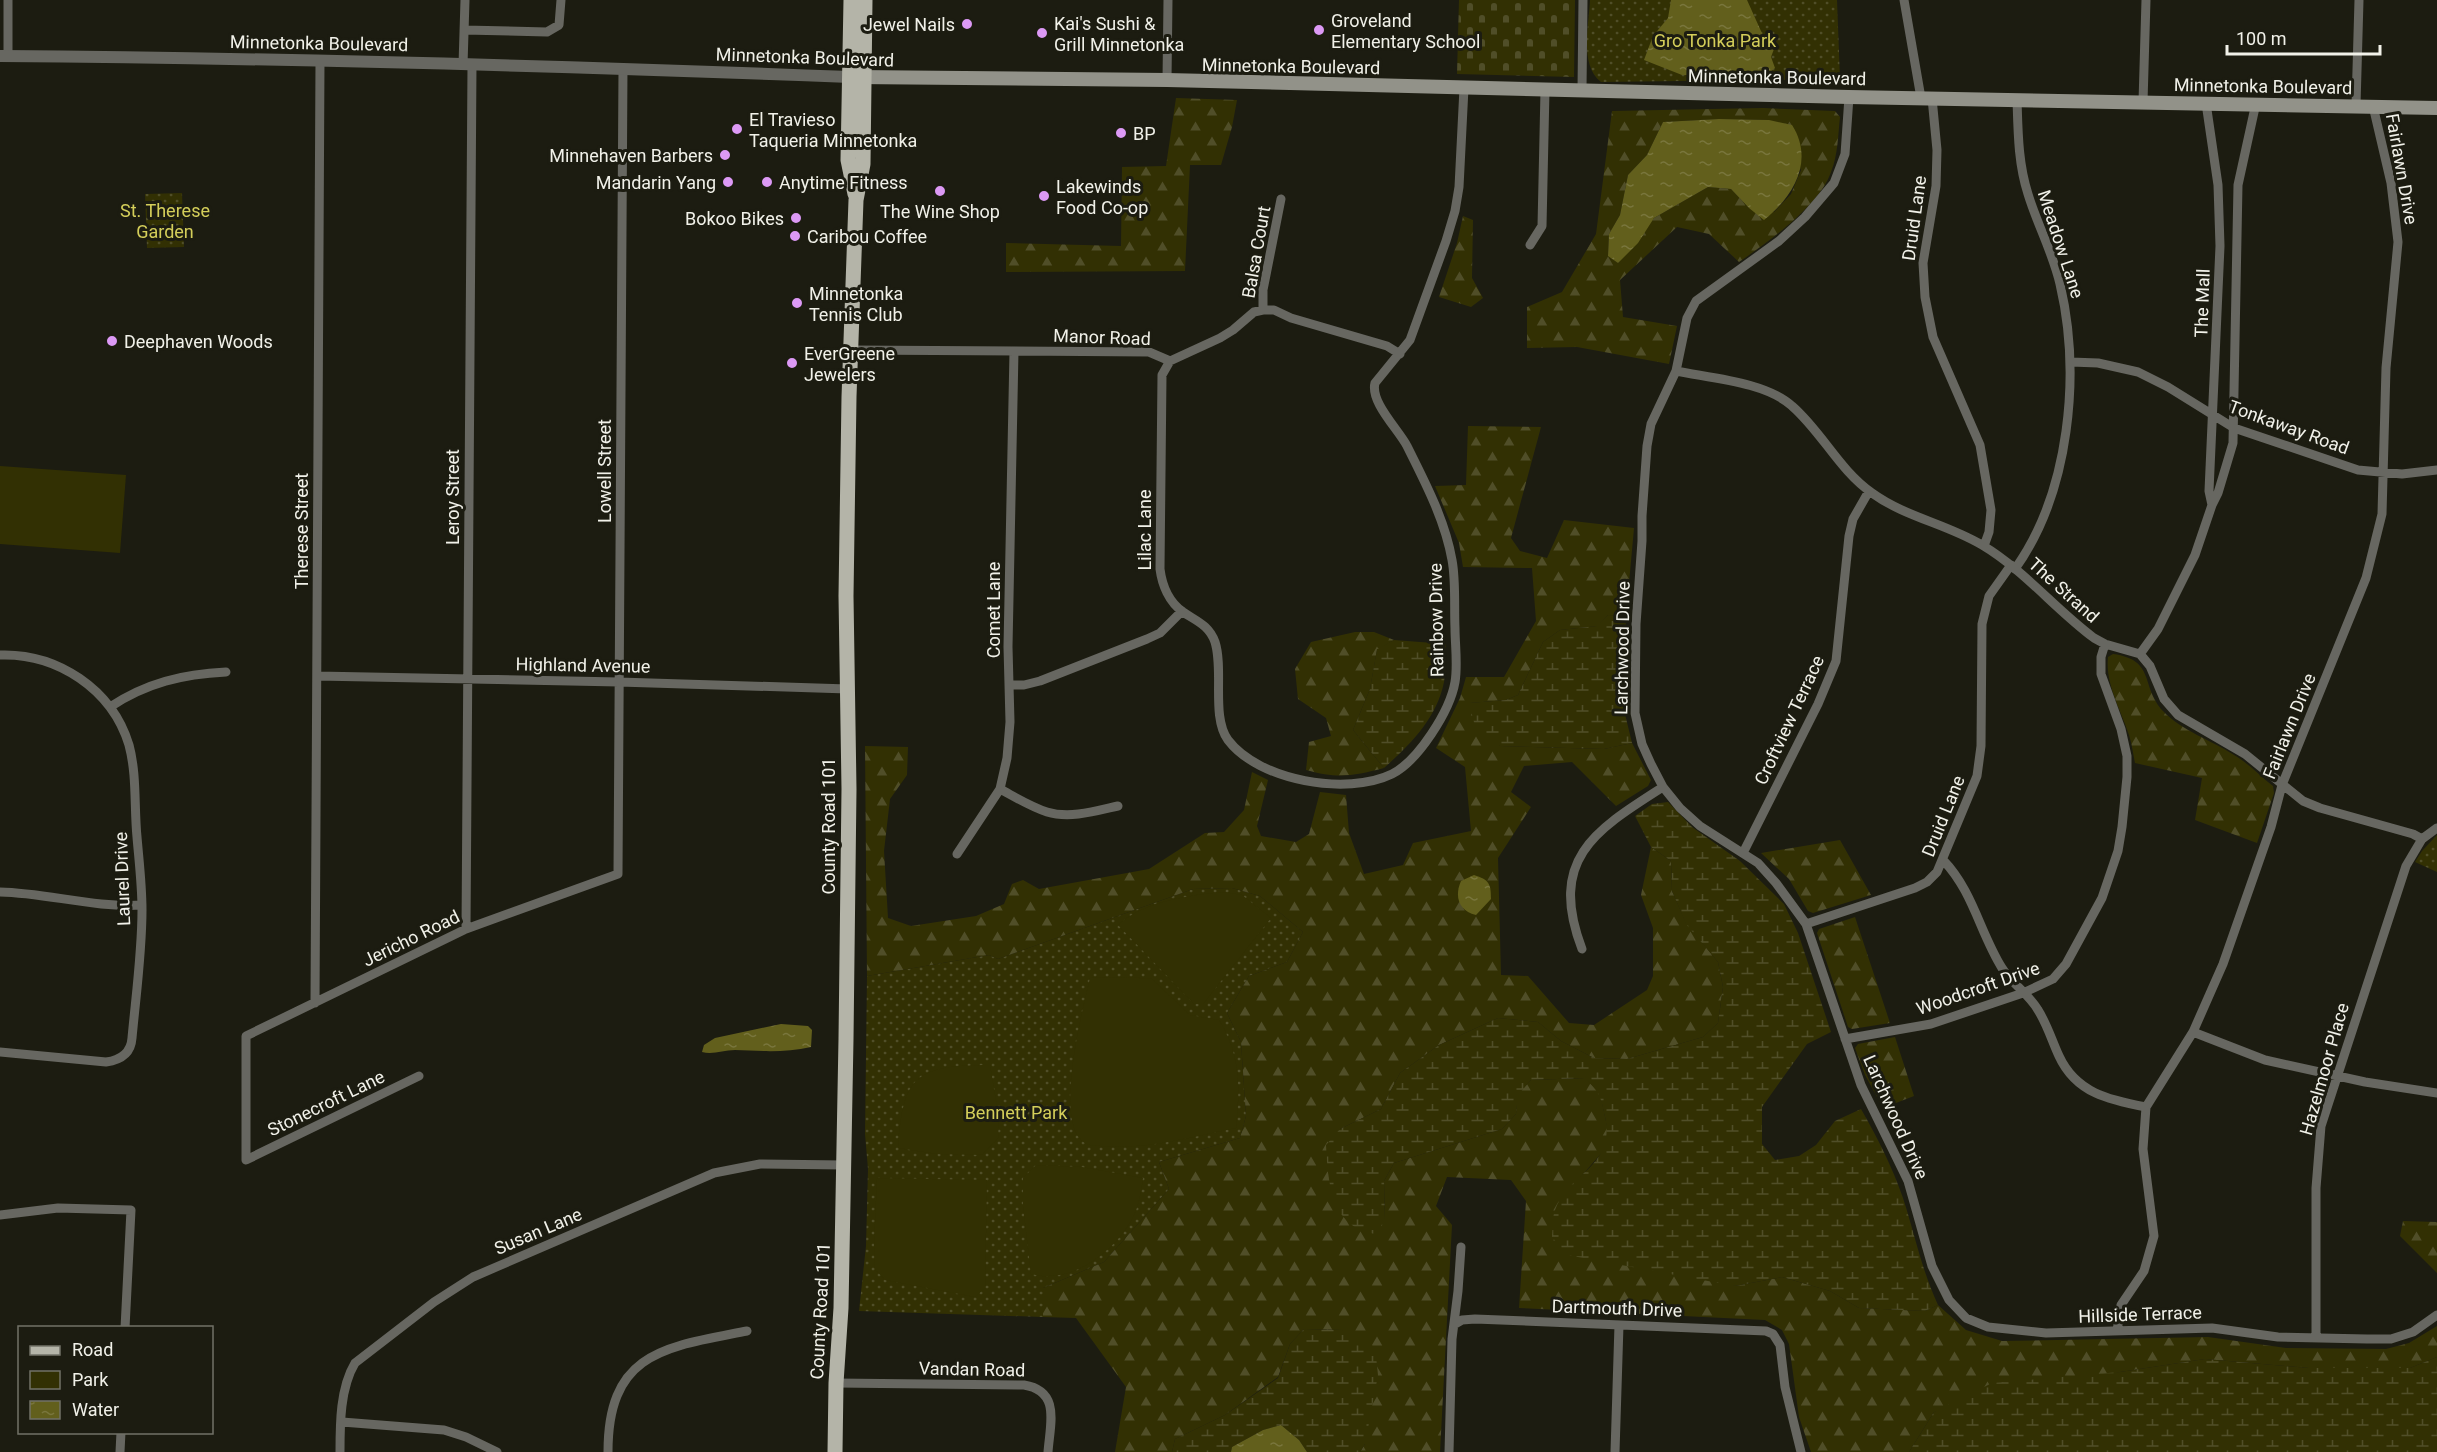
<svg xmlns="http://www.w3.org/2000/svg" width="2437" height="1452" font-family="Roboto,sans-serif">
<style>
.green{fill:url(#green-dots)}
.forest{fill:url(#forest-firs);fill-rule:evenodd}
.wetland{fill:url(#wetland-marsh)}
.cemetery{fill:url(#cemetery-stones)}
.pitch{fill:#323003}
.water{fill:url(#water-ripples)}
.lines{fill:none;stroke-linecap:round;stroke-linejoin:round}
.minor{stroke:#676761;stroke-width:9}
.tertiary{stroke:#676761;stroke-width:12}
.secondary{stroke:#929289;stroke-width:14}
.primary{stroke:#b4b4a8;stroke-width:15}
.poi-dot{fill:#dc99f5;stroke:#1c1c11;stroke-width:2}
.labels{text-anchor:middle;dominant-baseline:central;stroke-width:6;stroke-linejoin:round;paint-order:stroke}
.poi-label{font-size:18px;fill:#f1f1e9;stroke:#1c1c11;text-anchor:start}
.park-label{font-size:18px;fill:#d4ce5a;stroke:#1c1c11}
.street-label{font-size:18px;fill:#f1f1e9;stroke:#1c1c11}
</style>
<defs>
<pattern id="green-dots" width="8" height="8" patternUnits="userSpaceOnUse" patternTransform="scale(1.5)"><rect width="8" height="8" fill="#323003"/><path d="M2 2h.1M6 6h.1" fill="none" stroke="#504e28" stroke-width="1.8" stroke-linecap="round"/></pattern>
<pattern id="forest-firs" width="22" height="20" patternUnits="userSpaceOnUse" patternTransform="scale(1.5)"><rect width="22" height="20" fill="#323003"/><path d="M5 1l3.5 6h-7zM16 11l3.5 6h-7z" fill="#504e28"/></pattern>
<pattern id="wetland-marsh" width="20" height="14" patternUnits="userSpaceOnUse" patternTransform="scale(1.5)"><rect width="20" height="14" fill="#323003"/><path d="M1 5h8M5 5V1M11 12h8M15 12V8" fill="none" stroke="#504e28"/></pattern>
<pattern id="cemetery-stones" width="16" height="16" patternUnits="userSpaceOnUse" patternTransform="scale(1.5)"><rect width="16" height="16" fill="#323003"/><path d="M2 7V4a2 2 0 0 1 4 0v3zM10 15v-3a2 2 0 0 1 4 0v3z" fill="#504e28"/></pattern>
<pattern id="water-ripples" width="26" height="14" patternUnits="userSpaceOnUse" patternTransform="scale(1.5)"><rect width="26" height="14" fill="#625f1c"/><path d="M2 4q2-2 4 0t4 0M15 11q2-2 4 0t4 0" fill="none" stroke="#79763d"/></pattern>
</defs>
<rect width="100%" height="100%" fill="#1c1c11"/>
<!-- green -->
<path class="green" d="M1590 0H1837L1840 79 1601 82C1579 65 1589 25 1590 0Z
M182 193 184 247 147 248 145 194Z
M2437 835V872L2415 862 2422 851Z
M1232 888 1260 896 1303 932 1287 962 1249 976 1227 1013 1241 1042 1246 1116 1240 1138 1159 1162 1169 1189 1104 1262 1043 1288V1317L859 1311 866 1246 868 1169 865 1134 867 976 989 955 998 959 1193 889Z"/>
<!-- forest -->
<path class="forest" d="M1176 98 1237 100 1232 127 1221 165H1190L1185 271 1006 272V243L1121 246 1122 167 1166 166Z
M1763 108 1835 111 1840 117C1838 135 1838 155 1831 172 1820 205 1767 243 1739 262L1709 234 1677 227 1620 280 1623 317 1677 326 1669 364 1577 347 1527 348V307L1562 292 1596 234 1612 111ZM1719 119 1769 120 1801 170 1791 194 1774 212 1749 208 1731 189 1708 187 1654 218 1618 263 1608 255 1609 234 1620 215 1628 175 1647 155 1663 122Z
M1463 216 1473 220 1472 278 1483 298 1471 307 1439 297 1457 243Z
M1468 426 1541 427 1511 538 1520 551 1547 558 1564 520 1634 528 1626 616 1608 615 1598 626 1560 630 1543 642 1518 695 1506 700 1470 703 1500 746 1604 749 1632 743 1651 780 1648 786 1616 806 1572 762 1524 766 1511 792 1531 807 1498 858 1501 975 1528 976 1569 1023 1594 1025 1647 990 1653 976V928L1641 895 1651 847 1671 861 1672 891 1686 923 1718 962 1723 987 1718 1023 1703 1037 1627 1059 1594 1058 1561 1041 1538 1022 1498 1018 1439 1045 1400 1073 1381 1109 1340 1129 1385 1220 1384 1181 1394 1163 1502 1129 1516 1114 1517 1095 1531 1080 1585 1078 1600 1093 1608 1131 1605 1149 1564 1196 1735 1286 1782 1277 1830 1291 1859 1308 1925 1311 1938 1305 1966 1330 2002 1341 2208 1337 2286 1348 2386 1349 2409 1343 2437 1326V1357L2410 1368H2309L2205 1359 2120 1372 1934 1412 1909 1452H1811L1799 1417 1789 1344 1782 1330 1765 1320 1519 1308 1526 1201 1511 1180 1447 1177 1436 1206 1452 1225 1440 1452H1360L1365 1444 1342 1330 1304 1329 1290 1344 1278 1377 1225 1415 1175 1439 1172 1452H1115L1126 1387 1076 1318 1043 1317V1288L1104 1262 1169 1189 1159 1162 1240 1138 1246 1116 1241 1042 1227 1013 1249 976 1287 962 1303 932 1260 896 1232 888 1193 889 998 959 989 955 867 976 865 746 908 747 907 775 890 799 884 851 888 918 911 926 976 916 1004 904 1012 884 1023 880 1039 889 1149 869 1205 833 1224 832 1244 810 1252 772 1268 780 1257 826 1261 836 1296 842 1309 834 1320 792 1346 795 1349 833 1364 874 1403 865 1413 843 1471 831 1465 767 1436 748 1460 698 1466 677H1504L1536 621 1532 568 1463 567 1459 543 1435 486 1466 485Z
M1355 632H1374L1394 640 1377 650 1370 689 1353 730 1384 768C1353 776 1338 779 1306 770L1309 742 1331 736 1326 718 1298 699 1295 669 1311 642Z
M2113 654C2156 660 2140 686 2163 711 2182 731 2211 740 2234 755 2248 763 2260 776 2273 786L2274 793 2257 843 2195 820 2202 778 2135 763C2133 754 2132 744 2129 735 2121 710 2105 684 2108 657Z
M1840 840 1871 895 1813 913 1808 911 1789 879 1761 853Z
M1855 917 1890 1023 1852 1029 1848 1027 1817 933 1819 929Z
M1895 1037 1914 1096 1883 1108 1865 1075 1855 1048 1858 1044Z
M2403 1221 2437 1222V1273L2400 1236Z"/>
<!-- wetland -->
<path class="wetland" d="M1608 615 1626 616 1624 710 1632 743 1604 749 1500 746 1475 726 1469 703 1506 700 1518 695 1543 642 1560 630 1597 626Z
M1394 640 1446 644C1445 656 1446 670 1444 682 1437 718 1410 745 1384 768L1353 730 1370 689 1377 649Z
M1668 802 1692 827 1740 861 1784 904 1798 933 1831 1032 1807 1044 1762 1107V1144L1775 1160 1799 1156 1816 1145 1835 1121 1861 1109C1877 1137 1892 1166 1903 1198 1915 1235 1921 1268 1938 1305L1925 1311 1859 1308 1830 1291 1782 1277 1735 1286 1567 1255 1552 1237C1553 1229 1552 1218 1555 1210 1569 1172 1616 1166 1605 1117 1601 1097 1600 1092 1584 1078L1531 1080 1518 1095 1516 1114 1502 1129 1394 1163 1384 1181 1385 1220 1377 1234C1331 1229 1328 1183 1326 1145L1340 1129 1381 1109 1400 1073 1439 1045 1498 1018 1538 1022 1561 1041 1594 1058 1627 1059 1703 1037 1718 1023 1723 987 1718 962 1686 924 1672 891 1671 861 1651 847 1635 816 1652 804Z
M1304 1329 1342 1330 1375 1347 1378 1375 1365 1444 1360 1452H1307L1299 1440 1281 1425 1263 1430 1232 1447 1231 1452H1172L1175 1439 1225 1415 1278 1378 1290 1344Z
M2437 1357V1452H1909L1934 1412 1992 1383 2120 1372 2205 1359 2309 1368H2410Z"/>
<!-- cemetery -->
<path class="cemetery" d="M1459 0H1575L1574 77 1457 74Z"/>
<!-- pitch -->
<path class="pitch" d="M0 466 126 475 120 553 0 544Z
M1224 892 1242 895 1271 918 1203 1004H1194L1118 925C1144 901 1190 895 1224 892Z
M1127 977 1152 979 1190 1015 1219 1020C1241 1055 1240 1089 1236 1128 1191 1137 1146 1150 1100 1146 1097 1145 1090 1146 1087 1144 1051 1128 1083 1009 1090 978Z
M990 1065 999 1119 998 1138 982 1155 937 1154 898 1148C903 1072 918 1066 990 1065Z
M1036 1165 1082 1167 1143 1178C1141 1192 1139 1207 1132 1219 1117 1247 1082 1276 1049 1276 1043 1277 1037 1275 1031 1274L1023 1206V1178Z
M877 1178 987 1180 985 1288 975 1297 885 1280 875 1269 874 1247Z"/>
<!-- water -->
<path class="water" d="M1671 0H1747L1765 40 1774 49 1771 57 1775 68 1767 74 1747 76 1682 75 1644 60 1653 36 1668 18Z
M1719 119 1769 120 1792 125C1815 161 1793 197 1764 220L1749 208 1731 189 1708 187 1654 218 1638 243 1618 263 1608 256 1609 234 1620 215 1628 175 1647 155 1663 122Z
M1474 875C1489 880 1491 883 1491 899L1476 915C1459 911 1454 897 1461 881Z
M781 1024 808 1026 812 1030 811 1047C785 1053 761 1051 735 1050 723 1050 713 1055 702 1052L704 1045 715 1038Z
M1281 1425 1299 1440 1307 1452H1231L1232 1447 1263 1430Z"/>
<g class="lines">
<!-- minor -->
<path class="minor" d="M8 0V56
M1904 0 1921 98
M464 30 547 32 559 25 561 0
M463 65 465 0
M1167 80 1168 0
M1582 90 1583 0
M1849 97 1845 154 1834 183 1805 217 1779 241 1696 301 1687 318 1676 371 1651 424 1647 446 1642 516V541L1636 624 1635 713 1642 744 1651 764 1663 787 1680 808 1700 826 1758 863 1776 883 1806 924 1861 1085 1908 1181 1932 1266 1949 1300 1966 1318 1988 1327 2046 1333 2212 1328 2278 1337 2367 1339H2391L2413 1332 2437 1315
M1932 98 1937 150 1936 186 1923 263 1925 297 1933 337 1980 445 1991 510 1989 532 1984 546
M2143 102 2146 0
M2206 103 2218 185 2220 246 2209 491 2212 505
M2356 105 2359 0
M1530 245 1542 226 1545 90
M1263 310V290L1281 199
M850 350 1149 352 1170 361 1220 338 1233 330 1254 312 1263 310H1274L1291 318 1387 346 1400 354
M1170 361 1162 375 1160 569C1162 585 1169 602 1183 612 1196 621 1209 625 1215 642 1224 670 1211 717 1228 740 1259 781 1347 796 1392 774 1418 761 1450 711 1455 682 1458 665 1455 645 1455 628 1454 606 1456 581 1452 560 1445 520 1425 482 1407 446 1398 429 1370 402 1375 383L1410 340 1446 241 1455 211 1459 187 1464 88
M2071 362 2098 363 2138 372 2168 387 2234 428 2358 470 2402 474 2437 470
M1676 371C1710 378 1766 382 1792 406 1822 432 1839 470 1872 493 1905 517 1947 524 1982 545 2024 570 2055 609 2094 638L2105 644 2140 654 2150 666 2164 699 2178 715 2245 754 2303 801 2320 808 2413 834 2422 839
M2015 569C2070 492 2081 374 2060 284 2053 253 2037 224 2028 194 2018 163 2018 131 2017 99
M2140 654 2158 629 2195 555 2212 505 2218 493 2233 443 2238 185 2256 103
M0 655C57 653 112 689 129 745 137 775 134 806 137 837 139 861 142 885 142 910 142 952 136 995 132 1038 131 1053 121 1060 106 1062L0 1052
M317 676 619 682 848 689
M1010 685H1024L1040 681 1147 639 1160 633 1182 611
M110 707C146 683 183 674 226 672
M1000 789C1015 797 1031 807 1047 812 1070 819 1096 811 1118 806
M1743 853 1818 704 1836 661 1849 536 1853 519 1869 491
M957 854 1000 789 1007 758 1010 722 1008 647 1014 351
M1943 860C1973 891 1980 933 2002 968 2012 984 2029 994 2038 1010 2047 1024 2052 1041 2059 1056 2076 1093 2109 1100 2146 1107
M0 892C48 893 93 908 142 905
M1806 924 1915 888 1927 882 1937 872 1977 776 1981 746 1982 624 1989 596 2011 565
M466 929 472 65
M1582 949C1548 859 1594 831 1663 787
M315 1003 320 61
M2193 1032 2265 1060 2365 1082 2437 1093
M1845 1039 1931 1024 2023 993 2053 979 2066 964 2102 898 2118 851 2122 827 2127 777V756L2121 729 2101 674V657L2105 644
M419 1076 246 1160V1036L466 929 618 874 623 68
M0 1215 58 1208 131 1210 125 1328
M1455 1324 1462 1320 1475 1319 1766 1331 1773 1334 1780 1345 1785 1387 1801 1452
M2117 1331 2121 1305 2144 1271 2154 1236 2143 1149 2146 1107 2193 1032 2223 964 2271 827 2282 785 2366 578 2382 514 2386 368 2398 242 2391 183 2373 106
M2316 1338V1188L2321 1126 2406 866 2422 839 2437 828
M836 1383 1024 1385C1061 1391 1050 1424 1048 1452
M342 1422 444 1430 466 1437 497 1452
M120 1452 121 1432
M340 1452C340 1424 340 1388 355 1363L434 1302 473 1277 714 1173 760 1164 844 1165
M608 1452C608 1351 666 1347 747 1331
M1449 1452 1452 1339 1458 1291 1461 1247
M1615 1452 1619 1325"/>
<!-- tertiary -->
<path class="tertiary" d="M0 56C283 58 567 66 850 77"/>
<!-- secondary -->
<path class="secondary" d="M855 77 1167 80 1849 97 2437 108"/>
<!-- primary -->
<path class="primary" d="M851 0 848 160 855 194
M835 1452 836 1383 841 1308 846 1039 849 789 846 596 849 397 856 200 863 164 865 0"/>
</g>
<!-- markers -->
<g class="poi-dot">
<circle cx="967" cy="24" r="6"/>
<circle cx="1319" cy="30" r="6"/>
<circle cx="1042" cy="33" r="6"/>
<circle cx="737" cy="129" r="6"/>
<circle cx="1121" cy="133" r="6"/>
<circle cx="725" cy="155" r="6"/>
<circle cx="728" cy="182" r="6"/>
<circle cx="767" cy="182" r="6"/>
<circle cx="940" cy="191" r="6"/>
<circle cx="1044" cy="196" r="6"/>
<circle cx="796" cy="218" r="6"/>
<circle cx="795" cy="236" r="6"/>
<circle cx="797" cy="303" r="6"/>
<circle cx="112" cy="341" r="6"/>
<circle cx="792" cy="363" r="6"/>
</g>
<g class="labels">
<!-- poi labels -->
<g class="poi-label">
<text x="1331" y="20">Groveland<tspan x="1331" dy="21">Elementary School</tspan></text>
<text x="1054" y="23">Kai's Sushi &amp;<tspan x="1054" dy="21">Grill Minnetonka</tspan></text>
<text x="955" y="24" text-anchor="end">Jewel Nails</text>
<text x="749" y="119">El Travieso<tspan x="749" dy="21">Taqueria Minnetonka</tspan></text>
<text x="1133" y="133">BP</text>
<text x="713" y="155" text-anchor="end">Minnehaven Barbers</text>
<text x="716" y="182" text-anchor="end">Mandarin Yang</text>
<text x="779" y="182">Anytime Fitness</text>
<text x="1056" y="186">Lakewinds<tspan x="1056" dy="21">Food Co-op</tspan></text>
<text x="940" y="211" text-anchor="middle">The Wine Shop</text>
<text x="784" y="218" text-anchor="end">Bokoo Bikes</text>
<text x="807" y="236">Caribou Coffee</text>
<text x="809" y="293">Minnetonka<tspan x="809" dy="21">Tennis Club</tspan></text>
<text x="124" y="341">Deephaven Woods</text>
<text x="804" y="353">EverGreene<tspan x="804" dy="21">Jewelers</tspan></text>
</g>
<!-- park labels -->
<g class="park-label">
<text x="1715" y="40">Gro Tonka Park</text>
<text x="165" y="210">St. Therese<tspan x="165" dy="21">Garden</tspan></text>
<text x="1016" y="1112">Bennett Park</text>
</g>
<!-- street labels -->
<g class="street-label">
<text transform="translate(319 43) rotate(1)">Minnetonka Boulevard</text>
<text transform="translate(805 57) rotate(2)">Minnetonka Boulevard</text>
<text transform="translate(1291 66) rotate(1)">Minnetonka Boulevard</text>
<text transform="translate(1777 77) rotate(1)">Minnetonka Boulevard</text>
<text transform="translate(2263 86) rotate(1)">Minnetonka Boulevard</text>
<text transform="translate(2402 169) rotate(80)">Fairlawn Drive</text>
<text transform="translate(1914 218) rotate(-82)">Druid Lane</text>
<text transform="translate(2061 244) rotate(72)">Meadow Lane</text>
<text transform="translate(1256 252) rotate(-80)">Balsa Court</text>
<text transform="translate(2202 303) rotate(-88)">The Mall</text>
<text transform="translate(1102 337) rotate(2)">Manor Road</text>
<text transform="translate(2289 427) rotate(20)">Tonkaway Road</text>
<text transform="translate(604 471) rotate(-90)">Lowell Street</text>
<text transform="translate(452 497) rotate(-90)">Leroy Street</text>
<text transform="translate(1144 530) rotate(-90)">Lilac Lane</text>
<text transform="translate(301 531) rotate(-90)">Therese Street</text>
<text transform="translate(2064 590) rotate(42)">The Strand</text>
<text transform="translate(993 610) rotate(-90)">Comet Lane</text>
<text transform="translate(1436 620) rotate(-91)">Rainbow Drive</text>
<text transform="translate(1622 648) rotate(-89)">Larchwood Drive</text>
<text transform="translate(583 665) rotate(1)">Highland Avenue</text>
<text transform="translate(1789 720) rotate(-65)">Croftview Terrace</text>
<text transform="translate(2289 726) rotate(-68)">Fairlawn Drive</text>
<text transform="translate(1943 816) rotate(-68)">Druid Lane</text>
<text transform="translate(828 826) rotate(-90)">County Road 101</text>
<text transform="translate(122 879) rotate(-92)">Laurel Drive</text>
<text transform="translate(411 938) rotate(-26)">Jericho Road</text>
<text transform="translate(1978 988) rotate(-19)">Woodcroft Drive</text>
<text transform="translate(2324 1069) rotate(-74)">Hazelmoor Place</text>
<text transform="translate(326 1103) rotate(-26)">Stonecroft Lane</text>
<text transform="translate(1896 1117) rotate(66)">Larchwood Drive</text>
<text transform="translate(538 1231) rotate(-23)">Susan Lane</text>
<text transform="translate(1617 1308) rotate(2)">Dartmouth Drive</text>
<text transform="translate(820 1311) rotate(-87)">County Road 101</text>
<text transform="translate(2140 1314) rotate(-2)">Hillside Terrace</text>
<text transform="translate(972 1369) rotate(1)">Vandan Road</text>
</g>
</g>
<!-- legend -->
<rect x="18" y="1326" width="195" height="108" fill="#1c1c11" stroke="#717167" stroke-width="1.5"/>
<rect x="30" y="1346" width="30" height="9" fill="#b4b4a8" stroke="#717167" stroke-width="1.5"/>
<text x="72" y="1356" font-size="18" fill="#f1f1e9">Road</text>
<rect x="30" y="1371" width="30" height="18" fill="#323003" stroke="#717167" stroke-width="1.5"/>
<text x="72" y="1386" font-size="18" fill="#f1f1e9">Park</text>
<rect x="30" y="1401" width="30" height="18" fill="url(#water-ripples)" stroke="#717167" stroke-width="1.5"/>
<text x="72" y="1416" font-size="18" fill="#f1f1e9">Water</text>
<!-- scale -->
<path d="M2227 45v9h153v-9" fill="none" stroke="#f1f1e9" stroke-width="3"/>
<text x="2236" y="45" font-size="18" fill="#f1f1e9" stroke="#1c1c11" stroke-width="4.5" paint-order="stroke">100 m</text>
</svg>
